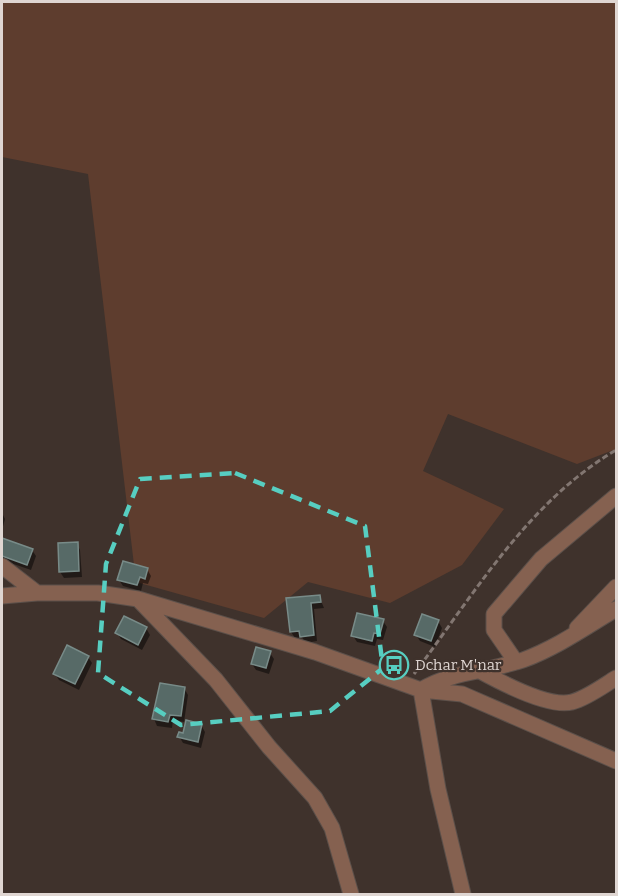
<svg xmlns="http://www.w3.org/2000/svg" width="618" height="896" font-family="Bitter,serif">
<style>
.green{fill:#5e3d2e}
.shadow{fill:#0007}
.building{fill:#576a67;stroke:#788b88;stroke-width:1.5}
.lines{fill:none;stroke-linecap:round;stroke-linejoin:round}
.minor-casing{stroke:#5c504a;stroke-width:17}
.path{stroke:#827671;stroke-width:3;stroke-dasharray:6 3;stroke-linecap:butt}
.minor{stroke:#856150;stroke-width:15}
.marked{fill:none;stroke:#57cec1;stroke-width:4.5;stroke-dasharray:12 8;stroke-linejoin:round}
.labels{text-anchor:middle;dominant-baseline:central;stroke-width:4.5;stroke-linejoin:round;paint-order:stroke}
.poi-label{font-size:15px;fill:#dfd6d2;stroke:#3f322c;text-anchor:start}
</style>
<rect width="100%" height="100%" fill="#3f322c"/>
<!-- green -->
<path class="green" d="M2 2H616V449L577 464 448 414 423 471 504 509 462 565 390 603 308 582 264 618 136 582 88 174 2 157Z"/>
<!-- shadow -->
<path class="shadow" d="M2 513 5 519 2 530Z
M2 540 32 550 36 556 31 570 2 560Z
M77 544 80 550 82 577 64 578 60 572Z
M147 569 151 576 148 584 143 583 141 591 123 586 119 580Z
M319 596 324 608 314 609 317 641 305 643 302 637 295 638 291 632 288 600Z
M383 621 387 627 383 640 377 639 375 646 357 642 353 636Z
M438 621 442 628 435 647 420 641 416 635Z
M146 628 150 635 142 650 121 639 117 633Z
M270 653 274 659 269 674 256 670 252 664Z
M88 657 92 663 79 690 59 680 55 674Z
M184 688 188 695 184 722 173 720 172 728 157 726 154 719Z
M201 725 205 732 201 748 183 743 179 736Z"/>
<!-- building -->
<path class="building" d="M2 538 33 549 27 565 2 556Z
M78 542 79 571 59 572 58 543Z
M123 561 148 568 145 579 140 577 137 585 117 580Z
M320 595 321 602 311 603 314 635 300 637 299 631 290 632 286 598Z
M357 613 384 619 380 634 374 633 372 641 351 636Z
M422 614 439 620 431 641 414 635Z
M124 616 147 627 138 645 115 633Z
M67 645 89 656 75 684 53 674Z
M256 647 271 651 266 668 251 664Z
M160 683 185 687 181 716 170 715 168 722 152 719Z
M186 720 202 724 198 742 177 737 179 732 183 733Z"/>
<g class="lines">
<!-- minor casing -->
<g class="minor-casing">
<path id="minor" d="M2 566 37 593
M2 596 37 593H98L138 599 315 652 421 690 462 694 616 761
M138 599 216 680 269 747 315 798 332 828 351 894
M577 628 616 587
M516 662 494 630V614L541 559 616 496
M480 671C500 682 549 708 572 702 587 698 603 686 616 678
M421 690C452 671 488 672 523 660 556 648 586 627 616 609
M421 690 438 789 463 894"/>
</g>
<!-- path -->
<path class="path" d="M414 674C474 594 528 502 616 450"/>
<!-- minor -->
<use href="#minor" class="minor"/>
</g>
<!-- marked area -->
<path class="marked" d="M235 473 365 526 383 668 330 711 181 725 98 673 106 564 140 479Z"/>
<!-- icons -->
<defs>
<g id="bus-ring" transform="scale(1.5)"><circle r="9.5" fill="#3f322c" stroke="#57cec1" stroke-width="1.5"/><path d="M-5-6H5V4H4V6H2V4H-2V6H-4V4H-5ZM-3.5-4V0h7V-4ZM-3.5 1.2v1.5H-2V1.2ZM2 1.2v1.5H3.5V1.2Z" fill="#57cec1"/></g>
</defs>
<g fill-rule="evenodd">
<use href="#bus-ring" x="394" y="665"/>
</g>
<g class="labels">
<!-- poi labels -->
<g class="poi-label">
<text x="415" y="665">Dchar M'nar</text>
</g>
</g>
<!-- border -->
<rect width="618" height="896" fill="none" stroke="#dfd6d2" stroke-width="6"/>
</svg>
